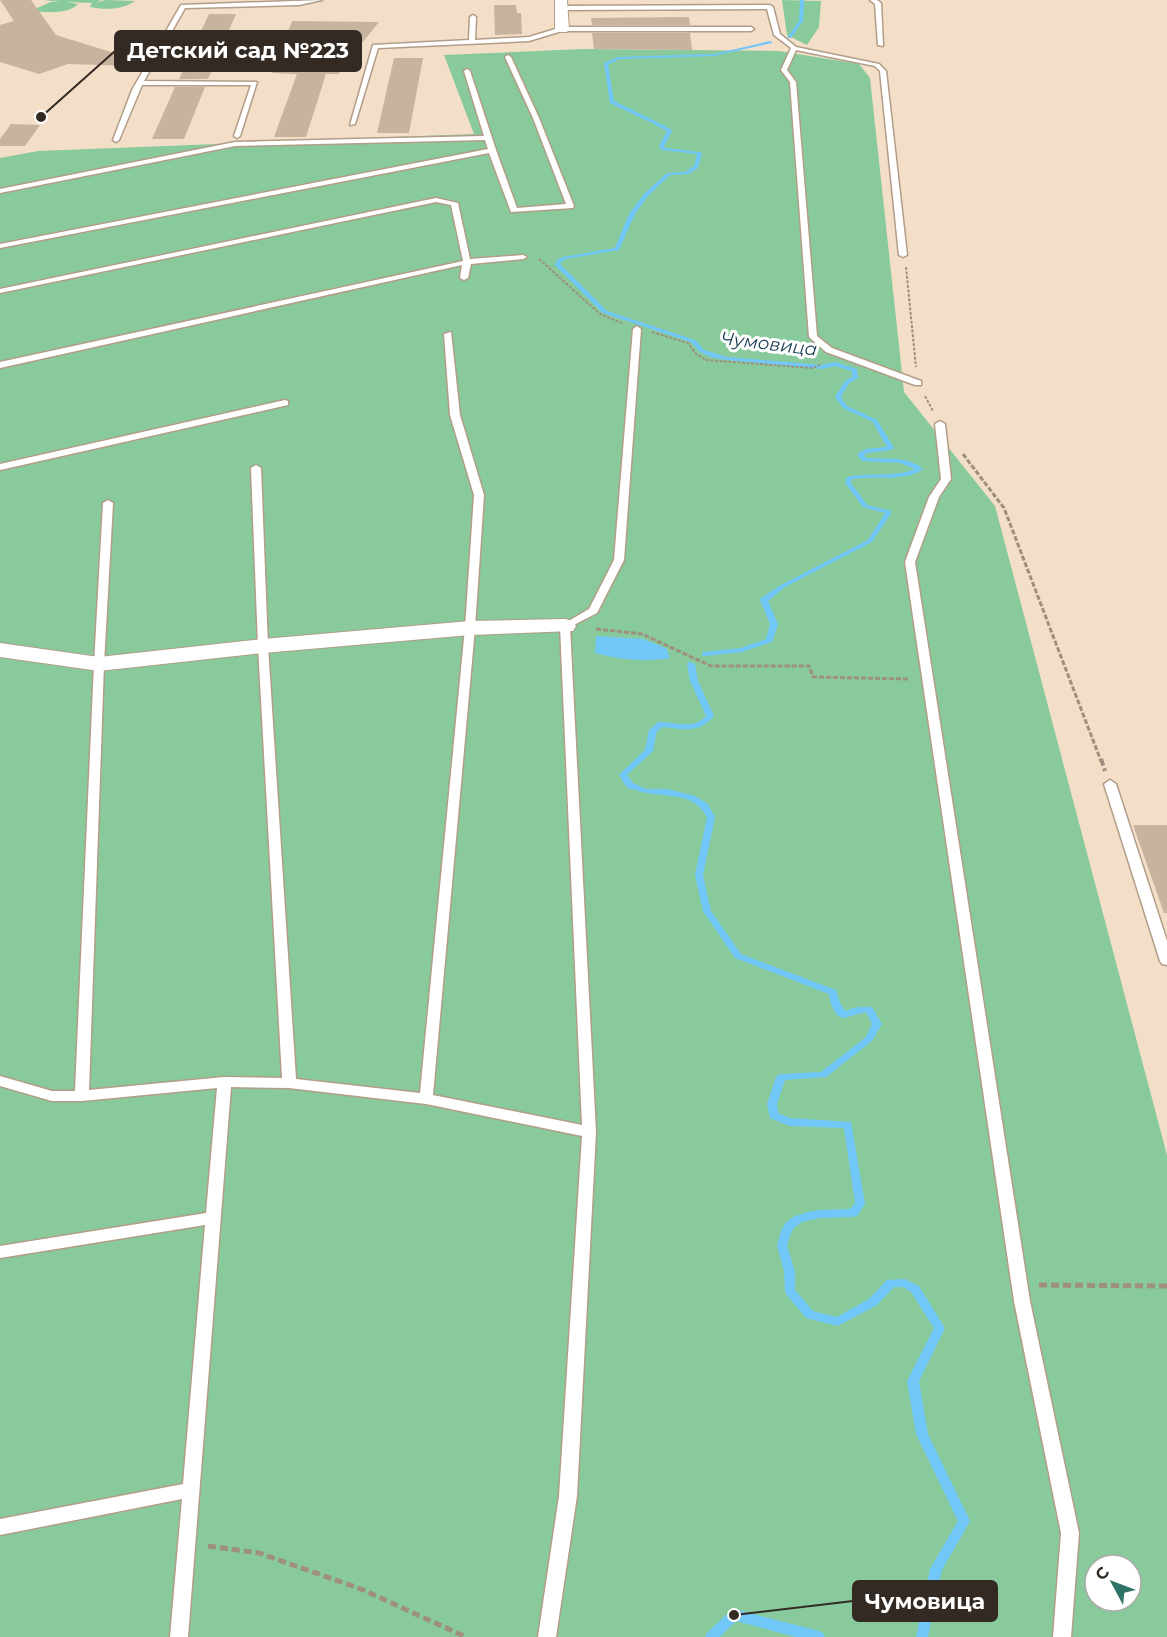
<svg xmlns="http://www.w3.org/2000/svg" width="1167" height="1637" font-family="Montserrat,sans-serif">
<style>
.green{fill:#88ca9c;fill-rule:evenodd}
.water{fill:#70c7f8}
.lines{fill:none;stroke-linecap:round;stroke-linejoin:round}
.stream{fill:#70c7f8;fill-rule:evenodd}
.building{fill:#c7b39e}
.service-casing{stroke:#b19d88;stroke-width:3}
.minor-casing{stroke:#b19d88;stroke-width:2}
.path-far3{stroke:#9e8f7f;stroke-width:2;stroke-dasharray:3 1.5;stroke-linecap:butt}
.path-far2{stroke:#9e8f7f;stroke-width:3;stroke-dasharray:5 2;stroke-linecap:butt}
.path-far1{stroke:#9e8f7f;stroke-width:4;stroke-dasharray:7 3;stroke-linecap:butt}
.path{stroke:#9e8f7f;stroke-width:5;stroke-dasharray:8 4;stroke-linecap:butt}
.service{fill:#fff;fill-rule:evenodd}
.minor{fill:#fff;fill-rule:evenodd}
.labels{text-anchor:middle;dominant-baseline:central;stroke-width:6;stroke-linejoin:round;paint-order:stroke}
.far-water-label{font-size:18px;font-style:italic;fill:#1c4256;stroke:#fff}
.leader{fill:none;stroke:#332b23;stroke-width:2}
.callout-dot{fill:#332b23;stroke:#fff;stroke-width:2}
.callout{fill:#332b23;stroke:#332b23;stroke-width:2}
.callout-label{font-size:22px;text-anchor:middle;font-weight:bold;fill:#fff}
</style>
<rect width="100%" height="100%" fill="#f3dec8"/>
<!-- green -->
<path class="green" d="M44 0H101L96 3 105 0 135 1C122 10 105 10 90 7L92 3 66 2 78 4C68 15 44 12 30 11L51 2H60Z
M782 0 821 1 819 27 807 45 787 35Z
M582 49 779 51 859 64 870 78 904 392 995 506 1167 1155V1637H0V158L38 151 474 134 444 55ZM1095 1565H1131V1601H1095Z"/>
<!-- water -->
<path class="water" d="M596 636 643 639 666 648 670 658C644 662 620 660 595 653Z"/>
<g class="lines">
<!-- stream -->
<path class="stream" d="M800 0H804L803 21 791 38H787L799 21Z
M770 41 772 42V43L714 56 619 59 608 65 614 101 657 122 672 130V131L664 146 665 148 700 152 702 153 698 168 688 174 670 175 648 196 635 214 619 250 566 259 561 262V265L607 311 695 340 704 350 727 357 822 365 835 362 857 369 858 378 849 383 841 397 847 406 877 420 894 448 891 450 867 453 864 455 866 458C886 460 907 455 923 469 903 483 875 475 852 479L851 483 867 505 891 511 892 512 872 542 785 587 768 601 778 624 772 642 742 652 706 656H703L702 654 703 652 741 648 766 639 770 624 760 600 761 598 781 585 868 540 885 513 863 507 845 483 847 477C869 472 894 478 915 469L900 463 862 461 857 454 866 449 887 447 873 422 843 408 835 397 845 381 852 377V371L835 366 823 369 727 360 711 357 700 352 691 342 603 313 555 265 557 260 563 257 615 248 629 214 644 194 667 173 685 172 694 166 697 154 662 150 659 146 667 131 654 124 610 103 604 63 618 57 714 54Z
M688 662H691L695 664 698 681 714 716C699 734 683 729 663 727L657 731 653 751 627 775 633 783 646 789H667L695 796 708 804 715 817 703 875 711 911 741 954 836 990 840 1003 845 1011 857 1007H872L882 1024 872 1041 826 1077 785 1080 777 1104 778 1113 790 1118 851 1122 865 1204 857 1216 853 1217 819 1218 802 1222 794 1228 790 1235 787 1246 795 1271V1290L813 1311 837 1317 869 1299 887 1280 905 1279 919 1286 945 1328 919 1381 928 1434 970 1521 942 1570 928 1637H916L930 1569 958 1521 916 1434 907 1381 934 1328 911 1292 903 1287H894L877 1305 838 1326 806 1318 786 1294 785 1291 784 1271 777 1246 781 1231 786 1222 795 1216 808 1212 819 1210 850 1209 855 1203 844 1128 789 1126 770 1118 767 1104 776 1077 778 1075 781 1074 821 1072 866 1037 872 1024 866 1012C861 1013 845 1018 843 1018 834 1017 830 1001 829 994L735 958 703 911 695 875 707 817C691 788 661 800 636 790 633 789 629 789 627 787 624 784 621 778 619 775L645 750 649 730 658 722C675 721 692 731 706 716L690 681 687 664Z
M734 1609 819 1631 823 1633 825 1637H796L736 1621 720 1637H705L707 1633 730 1611Z"/>
</g>
<!-- building -->
<path class="building" d="M0 0H31L56 35 133 59 132 66 68 64 39 74 0 62V25L14 21Z
M494 5H516L517 13H521L522 34 495 35Z
M209 14H236L208 79H179Z
M689 17 690 25H592L591 18Z
M292 21 379 22 363 42 351 44 339 74H326L306 137H274L297 74 272 73Z
M592 33H690L692 50 594 49Z
M394 58H423L409 133H377Z
M175 87H205L184 139H152Z
M11 124 40 125 25 146H0V139Z
M1133 825H1167V913H1164Z"/>
<g class="lines">
<!-- service casing -->
<g class="service-casing">
<path id="service" d="M322 0 299 5 185 8 144 81 257 82 240 136 237 138 234 136 251 85H142L119 140 116 142 113 140 132 90 181 5Z
M870 0H877L881 3 883 46 878 45 875 4Z
M770 5 773 7 780 34 796 47 879 64 886 71 907 255 903 257 899 255 880 71 875 66 796 50 787 70 796 82 817 336 832 348 921 381V385H915L826 352 809 337 790 82 781 70 791 48 774 35 767 9 562 10 559 8 562 6Z
M473 15 476 17 475 40 529 37 562 27H751L754 29 751 31H562L529 41 378 48 355 124 350 125 373 45 469 40 470 17Z
M508 55 511 57 539 118 574 206 573 208 511 212 489 153 0 248V244L488 149 485 140 235 146 0 193V189L235 142 484 136 464 71 467 69 470 71 496 150 517 208 566 204 533 118 505 57Z
M436 198 458 203 470 259 523 255 527 257 523 259 471 264 468 278 464 280 460 278 462 265 0 368V362L463 261 451 205 436 202 0 293V289Z
M637 326 641 329 624 560 597 613 570 627 596 1132 577 1496 556 1637H538L559 1496 582 1136 426 1104 289 1088 231 1087 188 1637H170L182 1499 0 1535V1519L183 1484 205 1225 0 1258V1246L206 1213 217 1088 82 1101H52L0 1086V1076L52 1091H75L94 664 103 503 108 500 113 503 104 664 89 1090 224 1077 282 1078 258 646 251 468 256 465 261 468 268 646 296 1079 420 1093 465 628 474 495 450 415 444 334 451 332 460 415 484 495 475 628 433 1095 582 1125 560 626 589 609 614 560 633 329Z
M285 400 288 401V405L0 470V464Z
M940 421 945 424 951 479 939 497 915 562 1030 1301 1079 1533 1071 1637H1053L1061 1533 1014 1301 905 562 929 497 941 479 935 424Z
M1110 780 1116 784 1167 941V965L1162 964 1160 961 1104 784Z"/>
</g>
<!-- minor casing -->
<g class="minor-casing">
<path id="minor" d="M555 0H567L569 29 567 32H557L555 29Z
M565 619 573 621 576 626 573 631 470 635 263 653 99 671 0 657V643L99 657 263 639 470 621Z"/>
</g>
<!-- path-far3 -->
<path class="path-far3" d="M539 259 600 314 622 323
M906 267 916 367
M652 332 688 343 696 354 706 360 812 368 820 365
M925 396 933 411"/>
<!-- path-far2 -->
<path class="path-far2" d="M963 454 1004 508 1101 761
M596 629 642 634 711 666H809L813 677 909 679"/>
<!-- path-far1 -->
<path class="path-far1" d="M1101 759 1105 771"/>
<!-- path -->
<path class="path" d="M1039 1285 1167 1286
M208 1546 259 1553 361 1589 466 1637"/>
<!-- service -->
<use href="#service" class="service"/>
<!-- minor -->
<use href="#minor" class="minor"/>
</g>
<g class="labels">
<!-- far-water labels -->
<g class="far-water-label">
<text transform="translate(769 344) rotate(7)">Чумовица</text>
</g>
</g>
<!-- callouts -->
<path class="leader" d="M41 117L115 51M734 1615L853 1601"/>
<g class="callout-dot">
<circle cx="41" cy="117" r="6"/>
<circle cx="734" cy="1615" r="6"/>
</g>
<g class="callout">
<rect x="115" y="31" width="246" height="40" rx="6"/>
<rect x="853" y="1581" width="144" height="40" rx="6"/>
</g>
<g class="callout-label">
<text x="238" y="58">Детский сад №223</text>
<text x="925" y="1609">Чумовица</text>
</g>
<!-- north arrow -->
<g transform="translate(1113 1583) rotate(311)"><circle r="28" fill="#ffffff" stroke="#adaaa7" stroke-width="1.5"/>
<path d="M0-4.5L10 22L0 15L-10 22Z" fill="#2f7366"/>
<text y="-9" font-size="16" font-weight="bold" text-anchor="middle" fill="#332b23">С</text>
</g>
</svg>
